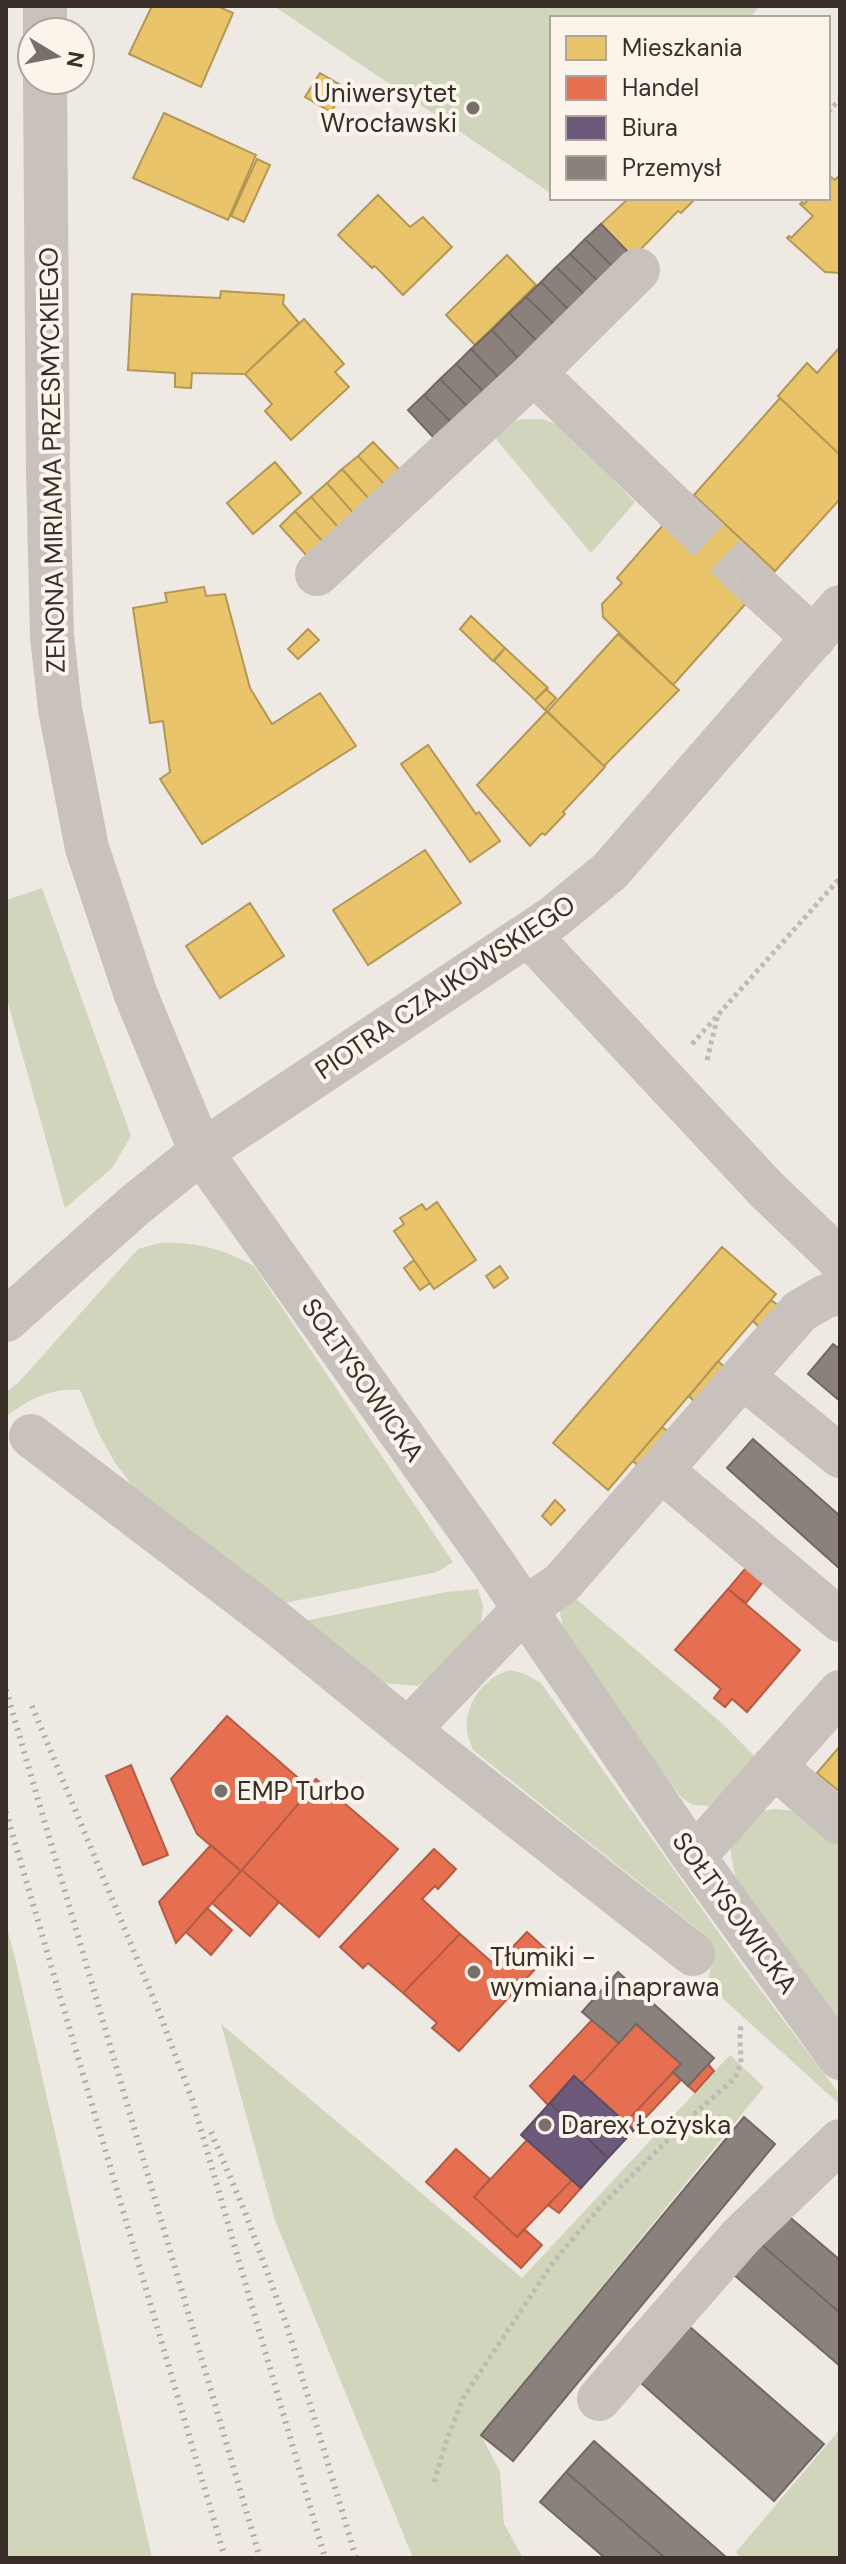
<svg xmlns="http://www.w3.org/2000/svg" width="846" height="2564" font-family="'DM Sans',sans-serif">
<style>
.green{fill:#d1d5bc}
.homes{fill:#e9c46a;stroke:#b49756;stroke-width:2}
.shops{fill:#e76f51;stroke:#b35c45;stroke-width:2}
.offices{fill:#6d597a;stroke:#5e4c62;stroke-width:2}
.industry{fill:#8a817c;stroke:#726863;stroke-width:2}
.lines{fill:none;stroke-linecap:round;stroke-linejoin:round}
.minor-tunnel{stroke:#cbc4be;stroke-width:44;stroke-dasharray:44 22;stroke-linecap:butt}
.path{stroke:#c1bab4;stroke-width:5;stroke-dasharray:4 4;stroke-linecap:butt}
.minor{stroke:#c9c1bb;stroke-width:44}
.rail{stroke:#b0aaa6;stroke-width:6;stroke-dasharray:2 6;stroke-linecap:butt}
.poi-dot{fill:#796f6a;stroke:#fbf4eb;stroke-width:3}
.labels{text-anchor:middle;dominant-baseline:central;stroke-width:8;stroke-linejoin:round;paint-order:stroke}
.poi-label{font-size:26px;fill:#3a2e29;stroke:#fbf4eb;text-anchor:start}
.street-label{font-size:26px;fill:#3a2e29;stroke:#fbf4eb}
</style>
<rect width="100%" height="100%" fill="#efe9e3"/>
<!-- green -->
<path class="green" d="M274 6H760L749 18H552V194Z
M524 419H542L561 426 635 502 591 553 497 440 496 433 511 421Z
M42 888 131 1136 112 1168 65 1208 6 996V900Z
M159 1243C194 1241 223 1248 254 1266L453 1562 437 1572 280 1604 142 1498 115 1463 98 1432 80 1390C52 1387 27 1400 6 1417V1392L18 1383 138 1249Z
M478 1589 483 1606 481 1622 430 1680 417 1686 382 1683 299 1622 446 1592Z
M567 1591 724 1725 763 1765 711 1806 693 1805 682 1798 659 1769 563 1630 560 1611Z
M510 1670 525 1674 541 1683 741 1964 837 2091 838 2103 708 1985 713 1949 700 1931 473 1750C471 1744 468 1737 467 1731 464 1703 485 1677 510 1670Z
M775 1809 795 1811 840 1848V2021L736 1878C727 1841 728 1843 752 1813Z
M6 1924 16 1962 152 2558H6Z
M221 2024 522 2278 730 2055 764 2087 481 2435 500 2472 504 2524 523 2558H413L275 2220Z
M840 2429V2558H740L736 2552Z"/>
<!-- homes -->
<path class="homes" d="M152 6H217L233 13 201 87 129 54Z
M320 73 346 88 331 112 305 97Z
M164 113 256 155 228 220 133 178Z
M257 159 270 165 244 222 231 216Z
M828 175 835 180 840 175V273L825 272 787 238 789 236 791 238 813 216 800 204 802 202 804 204 810 198H828Z
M378 195 410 227 423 217 452 247 403 295 376 267 374 266 372 268 338 235Z
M629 198H694L695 199 681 213 678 211 633 257 601 224Z
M507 255 536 285 475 345 446 315Z
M221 291 284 295 283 304 299 323 245 374 192 373 191 388 175 387V373L128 370 132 294 220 298Z
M304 319 344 364 335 372 349 387 291 440 265 411 272 404 245 374Z
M840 347V455L778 396 807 363 817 373Z
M780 398 840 455V499L775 571 694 495Z
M373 442 402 472 386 486 358 456Z
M358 456 386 486 371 501 342 469Z
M275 462 301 493 253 534 227 503Z
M342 469 371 501 355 515 327 483Z
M327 483 355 515 340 529 311 497Z
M690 494 693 497 694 495 775 571 673 685 603 617 602 604 622 583 617 578Z
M311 497 340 529 324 543 295 511Z
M295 511 324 543 308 557 280 526Z
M204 587 206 596 225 594 250 688 272 724 320 693 356 746 202 844 160 779 170 772 163 721 150 723 133 608 167 602 165 593Z
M471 616 505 648 493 661 460 629Z
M308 629 319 640 298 659 288 649Z
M618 634 679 690 604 766 547 712Z
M505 648 548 688 535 700 494 661Z
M546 689 556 698 545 710 535 700Z
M547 711 605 767 563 812 565 814 545 835 542 833 530 846 477 785Z
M428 745 476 814 479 812 500 841 470 862 401 764Z
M425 850 461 903 368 965 333 910Z
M250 903 284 956 220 998 186 946Z
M437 1202 476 1260 434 1289 394 1231 404 1224 400 1218 422 1204 426 1210Z
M722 1247 776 1294 608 1490 553 1443Z
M414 1260 430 1283 420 1290 404 1268Z
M500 1266 508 1278 494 1288 486 1276Z
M771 1300 779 1306 760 1328 753 1321Z
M718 1361 726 1368 695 1403 689 1396Z
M662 1427 670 1433 639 1467 633 1461Z
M555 1500 565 1510 551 1525 542 1516Z
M840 1746V1792L817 1773Z"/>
<!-- shops -->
<path class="shops" d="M750 1563 766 1578 746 1603 728 1589Z
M728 1589 800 1650 747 1712 732 1699 725 1707 714 1698 721 1689 675 1650Z
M227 1716 311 1789 241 1871 197 1834 171 1779Z
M131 1765 168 1855 143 1865 106 1776Z
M316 1779 398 1849 319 1937 242 1870 311 1789 309 1787Z
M211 1845 241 1871 176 1943 159 1902Z
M434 1849 456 1869 438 1889 435 1886 422 1899 460 1934 403 1993 368 1963 363 1968 340 1947Z
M242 1870 279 1902 250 1936 212 1903Z
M207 1908 232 1930 211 1955 186 1932Z
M527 1932 550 1953 459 2051 432 2028 437 2023 403 1993 460 1934 495 1965Z
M592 2020 619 2043 582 2083 574 2076 548 2105 530 2086Z
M636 2024 681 2064 625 2123 582 2083Z
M708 2064 714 2071 695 2092 688 2086Z
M673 2072 681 2080 634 2130 625 2123Z
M527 2140 572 2180 517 2237 474 2197Z
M456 2149 490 2179 474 2197 517 2237 524 2229 542 2245 521 2268 426 2182Z
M572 2180 581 2188 559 2213 548 2205Z"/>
<!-- offices -->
<path class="offices" d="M574 2076 634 2130 608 2158 550 2103Z
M550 2103 608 2158 581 2188 521 2135Z"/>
<!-- industry -->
<path class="industry" d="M601 224 629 253 614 268 585 239Z
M585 239 614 268 599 282 570 254Z
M570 254 599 282 585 295 556 267Z
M556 267 585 295 569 310 541 282Z
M541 282 569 310 554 324 526 297Z
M526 297 554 324 537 341 509 313Z
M509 313 537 341 518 358 492 330Z
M492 330 518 358 498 377 471 349Z
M471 349 498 377 483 391 456 364Z
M456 364 483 391 467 406 440 379Z
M440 379 467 406 451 422 424 395Z
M424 395 451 422 434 438 408 410Z
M833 1344 840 1349V1401L808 1374Z
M753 1439 840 1516V1569L727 1468Z
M618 1972 714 2058 688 2086 673 2072 681 2064 636 2024 619 2043 582 2012Z
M744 2117 775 2144 513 2461 481 2435Z
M786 2214 840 2260V2313L761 2244Z
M761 2244 840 2313V2366L734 2275Z
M690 2327 824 2444 774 2501 641 2383Z
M594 2441 727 2558H665L566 2472Z
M566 2472 597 2499 665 2558H605L540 2502Z"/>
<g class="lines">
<!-- minor-tunnel -->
<path class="minor-tunnel" d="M677 510 760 589"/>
<!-- path -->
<path class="path" d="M828 112 840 99
M692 1044 840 878
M707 1060 718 1015
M434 2482 446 2442 463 2398 554 2261 601 2206 694 2114 735 2078 741 2063 740 2036 741 2025"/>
<!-- minor -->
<path class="minor" d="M45 6V32
M45 80 48 471 52 636 60 709 87 848 136 995 201 1152 491 1560 694 1857 840 2058
M638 270 534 373 677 510
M317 574 534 373
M760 589 814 638
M530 933 538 945 767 1190 840 1260
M6 1320 135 1205 201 1152 554 917 610 871 840 607
M743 1377 840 1456
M31 1436 274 1621 408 1730 524 1609 561 1584 800 1311 826 1296 840 1293
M661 1470 840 1620
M408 1730 693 1954
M774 1766 840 1823
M694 1857 840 1692
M599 2399 741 2236 840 2141"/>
<!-- rail -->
<path class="rail" d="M6 1690 260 2558
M32 1706 157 2007 192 2099 325 2558
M6 1812 225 2558
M211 2132 245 2212 286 2323 356 2558"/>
</g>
<!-- markers -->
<g class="poi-dot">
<circle cx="473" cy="108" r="8"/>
<circle cx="221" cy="1791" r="8"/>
<circle cx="474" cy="1972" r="8"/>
<circle cx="545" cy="2125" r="8"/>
</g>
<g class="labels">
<!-- poi labels -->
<g class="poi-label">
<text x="457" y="93" text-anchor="end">Uniwersytet<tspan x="457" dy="30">Wrocławski</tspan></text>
<text x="237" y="1791">EMP Turbo</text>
<text x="490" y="1957">Tłumiki -<tspan x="490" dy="30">wymiana i naprawa</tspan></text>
<text x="561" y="2125">Darex Łożyska</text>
</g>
<!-- street labels -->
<g class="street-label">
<text transform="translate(52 460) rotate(-91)">ZENONA MIRIAMA PRZESMYCKIEGO</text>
<text transform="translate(445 987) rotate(-34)">PIOTRA CZAJKOWSKIEGO</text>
<text transform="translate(363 1380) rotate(55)">SOŁTYSOWICKA</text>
<text transform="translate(735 1913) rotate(54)">SOŁTYSOWICKA</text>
</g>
</g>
<!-- border -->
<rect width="846" height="2564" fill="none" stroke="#3a2e29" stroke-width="16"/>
<!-- legend -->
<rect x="550" y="16" width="280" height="184" fill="#fbf4eb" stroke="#aea59d" stroke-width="2"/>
<rect x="566" y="36" width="40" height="24" fill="#e9c46a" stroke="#aea59d" stroke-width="2"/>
<text x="622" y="56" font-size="24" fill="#3a2e29">Mieszkania</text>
<rect x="566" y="76" width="40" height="24" fill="#e76f51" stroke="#aea59d" stroke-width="2"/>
<text x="622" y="96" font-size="24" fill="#3a2e29">Handel</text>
<rect x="566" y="116" width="40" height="24" fill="#6d597a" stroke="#aea59d" stroke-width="2"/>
<text x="622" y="136" font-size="24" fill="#3a2e29">Biura</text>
<rect x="566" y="156" width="40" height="24" fill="#8a817c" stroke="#aea59d" stroke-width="2"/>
<text x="622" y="176" font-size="24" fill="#3a2e29">Przemysł</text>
<!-- north arrow -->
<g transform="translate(56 56) rotate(100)"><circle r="38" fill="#fbf4eb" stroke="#aea59d" stroke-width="2"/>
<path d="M0-6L14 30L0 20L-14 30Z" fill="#796f6a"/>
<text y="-12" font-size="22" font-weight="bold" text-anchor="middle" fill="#3a2e29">N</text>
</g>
</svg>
